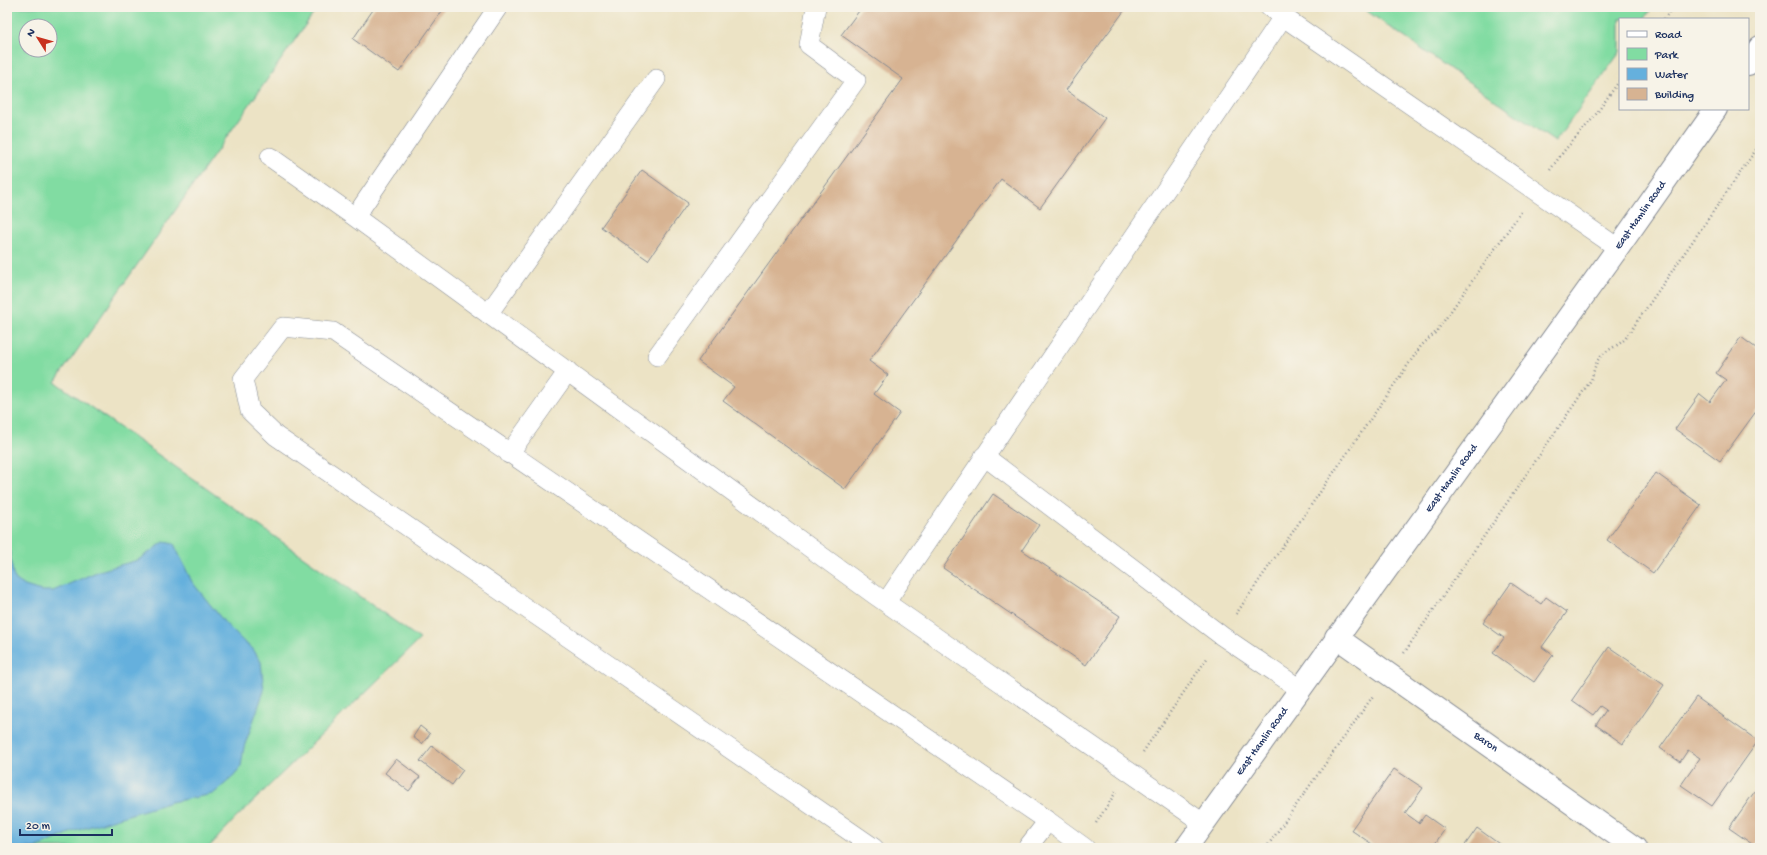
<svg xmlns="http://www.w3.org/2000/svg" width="1767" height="855" font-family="'Gochi Hand',sans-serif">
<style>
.green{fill:#81dca2;stroke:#4e8680;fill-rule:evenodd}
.water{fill:#65b0dd;stroke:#40709e}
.building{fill:#d7b392}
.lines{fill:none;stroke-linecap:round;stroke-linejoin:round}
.lane-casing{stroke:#848992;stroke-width:20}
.street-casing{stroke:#848992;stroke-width:24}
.secondary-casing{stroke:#848992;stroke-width:24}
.path{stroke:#848992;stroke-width:2.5;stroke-dasharray:1 3;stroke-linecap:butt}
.lane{stroke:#fff;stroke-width:19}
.street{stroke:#fff;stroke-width:22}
.secondary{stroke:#fff;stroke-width:22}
.labels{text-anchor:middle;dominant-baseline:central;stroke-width:4;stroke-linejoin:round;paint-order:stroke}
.street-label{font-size:11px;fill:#1b2f5e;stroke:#f7f3e8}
</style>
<rect width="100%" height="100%" fill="#f7f3e8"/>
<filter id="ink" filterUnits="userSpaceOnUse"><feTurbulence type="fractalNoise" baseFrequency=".025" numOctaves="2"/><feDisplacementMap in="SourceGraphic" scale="8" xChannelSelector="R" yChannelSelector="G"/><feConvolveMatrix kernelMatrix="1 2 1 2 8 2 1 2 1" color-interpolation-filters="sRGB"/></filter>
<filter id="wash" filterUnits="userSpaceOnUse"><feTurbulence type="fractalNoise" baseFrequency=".012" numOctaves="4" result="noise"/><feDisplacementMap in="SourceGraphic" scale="16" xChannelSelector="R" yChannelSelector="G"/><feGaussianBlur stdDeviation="0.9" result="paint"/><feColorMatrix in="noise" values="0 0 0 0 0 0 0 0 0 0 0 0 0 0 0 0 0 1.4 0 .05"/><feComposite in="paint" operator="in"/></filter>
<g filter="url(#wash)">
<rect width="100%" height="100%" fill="#ece3c5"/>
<!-- green -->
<path class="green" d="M7 7H318L55 382 420 639 234 820 208 848H7ZM26 26H50V50H26Z
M1361 7H1653L1644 19H1620V52L1555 142Z"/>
<!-- water -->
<path class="water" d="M164 542 174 544 192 582 225 623 244 642 253 649 261 662 264 691 244 747 241 766 234 776 213 794 171 802 72 832 35 848H7V547L10 553 13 575 16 580 25 586 41 591H53L99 571 138 560Z"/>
<g id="blocks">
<!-- building -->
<path class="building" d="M375 7H445L399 72 353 39Z
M862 7H1127L1066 90 1105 118 1040 208 1001 179 869 361 888 375 874 394 900 413 845 489 723 401 734 387 698 361 903 79 841 35Z
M642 170 688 203 648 260 601 227Z
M1741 337 1760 351V406L1720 461 1675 429 1700 394 1710 402 1726 380 1716 373Z
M1656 473 1701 505 1653 573 1607 540Z
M993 494 1039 525 1022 550 1120 616 1086 665 943 568Z
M1511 583 1541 604 1546 597 1567 612 1542 647 1553 655 1534 682 1493 653 1504 638 1483 623Z
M1609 647 1664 685 1623 744 1596 725 1606 710 1600 706 1593 715 1572 700Z
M1696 697 1758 741 1712 806 1681 785 1700 758 1688 750 1680 762 1660 748Z
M420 726 430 734 422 744 413 737Z
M432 746 463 770 452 785 420 761Z
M396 759 420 777 409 791 385 773Z
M1394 769 1423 788 1405 813 1419 823 1425 815 1445 829 1432 848H1373L1375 846 1351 830Z
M1760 784V838L1755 846 1729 828Z
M1477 828 1502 846 1500 848H1463Z"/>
</g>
</g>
<g filter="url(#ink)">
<use href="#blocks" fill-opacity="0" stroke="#848992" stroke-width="1"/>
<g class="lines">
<!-- lane casing -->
<g class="lane-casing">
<path id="lane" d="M1269 7 1618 248
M270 157 355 217 875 595 1203 823
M355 217 498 7
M488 314 656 79
M657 356 856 80 809 45 816 7
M509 454 568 371
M984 456 1222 636 1300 689
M886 602 1283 17
M874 848 276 436 250 411 243 379 283 327 333 332 1048 821 1085 848
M1027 848 1048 821"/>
</g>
<!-- street casing -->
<g class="street-casing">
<g id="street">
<path id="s1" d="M1336 637 1635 848"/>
</g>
</g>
<!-- secondary casing -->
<g class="secondary-casing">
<g id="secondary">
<path d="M1748 64 1760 47"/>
<path id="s2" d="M1186 848 1618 248 1716 109"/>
</g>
</g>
<!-- path -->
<path class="path" d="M1664 19 1673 7
M1550 170 1564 151 1594 117 1620 80
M1236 614 1421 346 1436 332 1521 212
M1404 653 1591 380C1594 372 1595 362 1601 356 1608 349 1618 346 1625 339L1760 144
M1143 752 1208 657
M1096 823 1116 792
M1266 848 1373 696"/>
<!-- lane -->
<use href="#lane" class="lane"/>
<!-- street -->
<use href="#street" class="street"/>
<!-- secondary -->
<use href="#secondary" class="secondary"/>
</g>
</g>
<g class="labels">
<!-- street labels -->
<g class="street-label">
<text stroke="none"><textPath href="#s2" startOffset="779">East Hamlin Road</textPath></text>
<text stroke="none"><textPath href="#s2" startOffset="455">East Hamlin Road</textPath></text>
<text stroke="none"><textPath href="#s2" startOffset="131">East Hamlin Road</textPath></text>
<text stroke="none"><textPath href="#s1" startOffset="183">Baron</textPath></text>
</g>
</g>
<!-- margin -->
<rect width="1767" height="855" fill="none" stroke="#f7f3e8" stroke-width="24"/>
<!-- legend -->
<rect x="1619" y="18" width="130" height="92" fill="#f7f3e8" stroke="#9fa5b1"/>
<rect x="1627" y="31" width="20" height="6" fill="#ffffff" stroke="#9fa5b1"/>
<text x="1655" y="38" font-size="12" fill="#1b2f5e">Road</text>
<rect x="1627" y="48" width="20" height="12" fill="#81dca2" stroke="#9fa5b1"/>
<text x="1655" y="58" font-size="12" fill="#1b2f5e">Park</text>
<rect x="1627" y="68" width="20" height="12" fill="#65b0dd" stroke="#9fa5b1"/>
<text x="1655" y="78" font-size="12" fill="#1b2f5e">Water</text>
<rect x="1627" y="88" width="20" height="12" fill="#d7b392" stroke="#9fa5b1"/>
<text x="1655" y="98" font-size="12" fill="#1b2f5e">Building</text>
<!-- north arrow -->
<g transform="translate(38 38) rotate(307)"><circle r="19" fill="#f7f3e8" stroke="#9fa5b1"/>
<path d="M0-3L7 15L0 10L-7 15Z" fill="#c8321e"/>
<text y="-6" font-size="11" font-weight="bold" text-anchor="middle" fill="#1b2f5e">N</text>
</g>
<!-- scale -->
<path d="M20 829v6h92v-6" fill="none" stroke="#1b2f5e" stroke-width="2"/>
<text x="26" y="829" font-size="12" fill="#1b2f5e" stroke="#f7f3e8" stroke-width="3" paint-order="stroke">20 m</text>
</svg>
